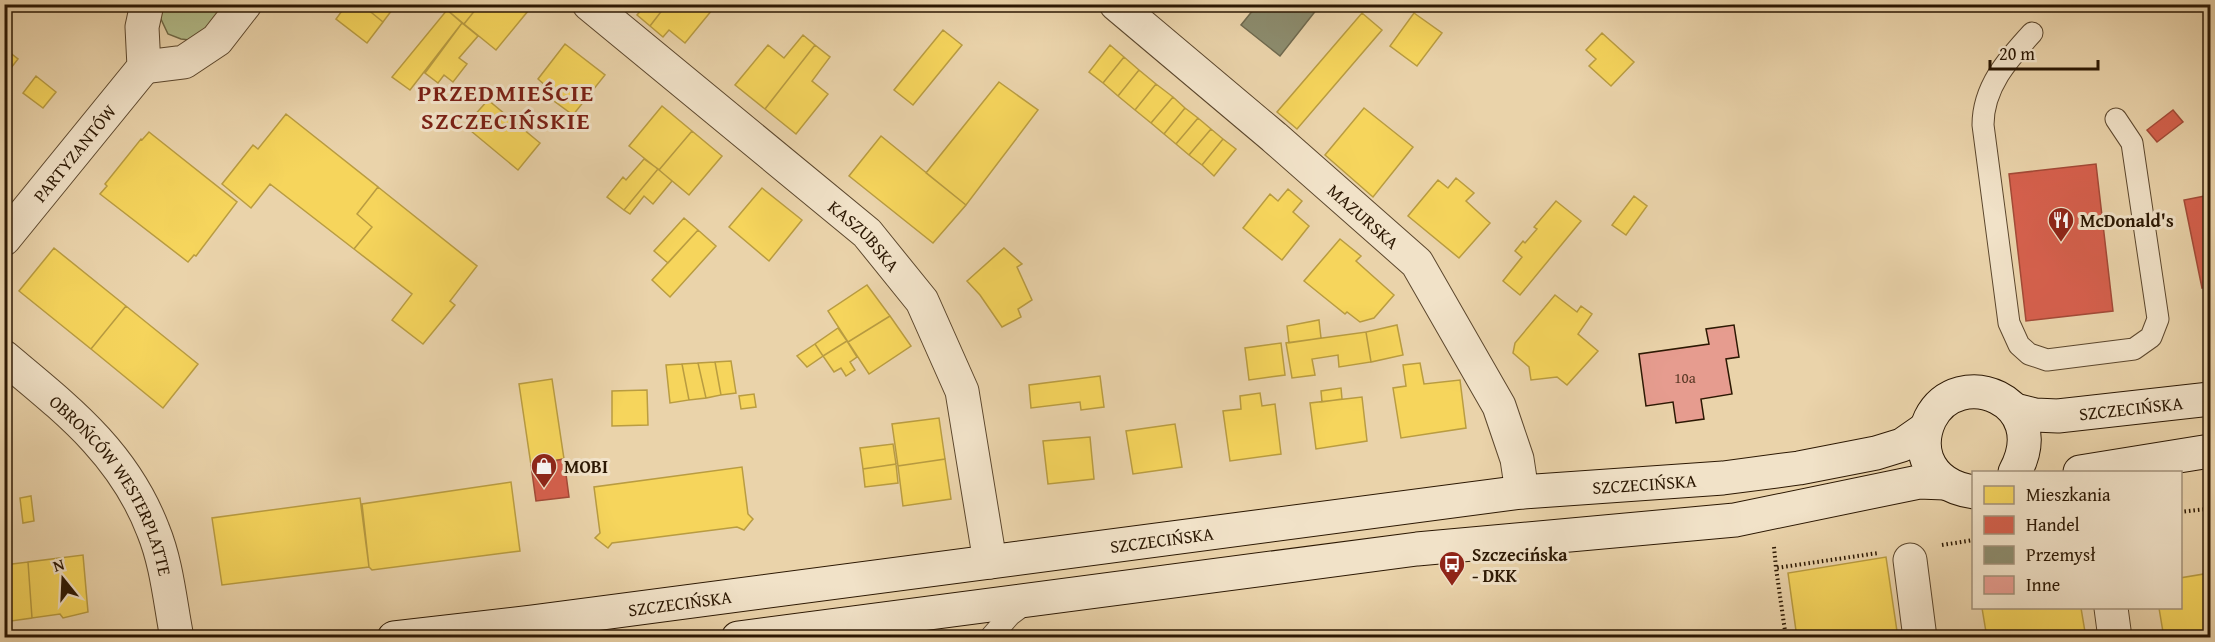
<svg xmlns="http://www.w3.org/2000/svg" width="2215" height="642" font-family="'Gentium Book Plus',serif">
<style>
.green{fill:#b3bd8b;stroke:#706a47;stroke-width:1.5}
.homes{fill:#f6d55c;stroke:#b99c41;stroke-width:1.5}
.shops{fill:#d6604d;stroke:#a34a37;stroke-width:1.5}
.industry{fill:#8c8c6e;stroke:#6f694e;stroke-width:1.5}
.building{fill:#e69c8f;stroke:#2c1803;stroke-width:1.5}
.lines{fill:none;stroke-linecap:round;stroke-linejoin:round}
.service-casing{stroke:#5c472d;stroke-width:23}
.minor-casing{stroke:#5c472d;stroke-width:35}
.secondary-casing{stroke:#2c1803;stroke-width:35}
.path{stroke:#2c1803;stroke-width:4;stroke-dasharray:1.5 3;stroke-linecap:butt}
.service{stroke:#f1e2c8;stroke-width:21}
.minor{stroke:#f1e2c8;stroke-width:33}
.secondary{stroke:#f1e2c8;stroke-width:33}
.labels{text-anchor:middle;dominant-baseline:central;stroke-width:6;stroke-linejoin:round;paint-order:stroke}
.number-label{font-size:15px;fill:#5a3926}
.street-label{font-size:18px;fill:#2c1803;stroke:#f1e2c8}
.poi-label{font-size:18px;font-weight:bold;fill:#2c1803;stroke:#f1e2c8;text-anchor:start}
.district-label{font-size:24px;font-weight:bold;letter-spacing:1.5px;fill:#7a1f14;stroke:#f1e2c8}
</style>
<rect width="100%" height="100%" fill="#ead3aa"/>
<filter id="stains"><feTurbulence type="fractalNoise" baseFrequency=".00333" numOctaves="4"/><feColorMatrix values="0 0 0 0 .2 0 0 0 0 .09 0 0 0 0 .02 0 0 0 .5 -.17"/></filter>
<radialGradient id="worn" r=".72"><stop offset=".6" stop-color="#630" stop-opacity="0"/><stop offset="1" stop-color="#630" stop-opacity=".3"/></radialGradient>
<!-- green -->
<path class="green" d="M162 5H227L197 41 181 39 168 34 159 15Z"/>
<!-- homes -->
<path class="homes" d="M347 4H361L383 22 367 43 336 19Z
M361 4H386L392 10 383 22Z
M440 4H480L464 24Z
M480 4H519L528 11 496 50 464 24Z
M636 4H667L650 26 637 15 642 9Z
M667 4H717L685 43 669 30 663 37 650 26Z
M447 10 462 23 410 90 392 77Z
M1362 13 1382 30 1297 129 1277 112Z
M1414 13 1442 33 1417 66 1390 46Z
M462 23 478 36 459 58 467 64 453 82 444 75 438 83 425 73Z
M943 30 962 45 913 105 894 90Z
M1602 33 1634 62 1611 86 1589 66 1596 59 1586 50Z
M803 35 815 45 765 109 735 85 768 45 784 58Z
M565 44 605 75 573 115 554 101 557 96 538 79Z
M815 45 830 57 812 81 828 94 796 134 765 109Z
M1110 45 1124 57 1103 83 1089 72Z
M4 48 18 59 4 77Z
M1124 57 1139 70 1118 96 1103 83Z
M1139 70 1156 84 1135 110 1118 96Z
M36 76 56 92 43 108 23 93Z
M999 82 1038 110 966 205 926 173Z
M1156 84 1173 97 1151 123 1135 110Z
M1173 97 1185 108 1164 134 1151 123Z
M488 100 540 143 518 170 465 126Z
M662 106 692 131 659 170 629 146Z
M1185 108 1198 118 1176 144 1164 134Z
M1364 108 1413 147 1373 197 1325 155Z
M286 114 378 187 357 214 372 227 354 249 270 184 251 208 222 184 253 145 258 149Z
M1198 118 1211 129 1189 155 1176 144Z
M1211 129 1223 139 1202 165 1189 155Z
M692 131 722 156 689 195 659 170Z
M149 132 237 202 196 256 194 255 188 262 100 194 107 186 105 184 141 139 142 140Z
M881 136 966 205 933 243 849 176Z
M1223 139 1236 149 1214 176 1202 165Z
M644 159 658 169 624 210 607 197 623 177 626 180Z
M658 169 672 181 653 204 644 196 630 214 624 210Z
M1456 178 1474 193 1466 201 1490 223 1459 258 1408 216 1438 180 1448 188Z
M378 187 477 266 450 301 455 305 423 344 392 320 412 294 354 249 372 227 357 214Z
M762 188 802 220 769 261 729 227Z
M1288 189 1302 201 1293 212 1309 226 1282 260 1243 228 1270 194 1278 201Z
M1634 196 1647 206 1626 235 1612 225Z
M1556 201 1581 221 1520 295 1503 281 1522 257 1515 251 1523 241 1525 243 1537 229 1534 227Z
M684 218 698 230 668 263 654 251Z
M698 230 716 246 670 297 652 280Z
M1340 239 1361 256 1356 261 1394 295 1374 318 1360 322 1347 312 1345 314 1304 281Z
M54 248 126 306 91 349 19 291Z
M1004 248 1022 264 1017 267 1032 300 1018 309 1021 317 1002 327 980 295 967 281Z
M867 285 890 316 848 342 828 311Z
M1555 295 1577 312 1581 306 1592 314 1578 334 1598 351 1567 385 1557 377 1531 380 1529 367 1513 353 1515 343Z
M126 306 198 364 163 408 91 349Z
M890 316 911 346 869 374 848 342Z
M1319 320 1321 338 1289 343 1287 326Z
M1397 325 1403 355 1371 362 1366 332Z
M838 328 847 341 823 356 815 344Z
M1366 332 1371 362 1339 367 1338 355 1312 359 1315 375 1292 378 1286 343Z
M847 341 857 357 850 362 855 370 846 376 841 368 834 372 823 356Z
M1281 343 1285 375 1249 380 1245 348Z
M815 344 823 356 807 367 797 356Z
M731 361 736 393 721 395 715 362Z
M715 362 721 395 706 398 698 363Z
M698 363 706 398 689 400 682 364Z
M1420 363 1424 384 1460 380 1466 428 1401 438 1393 388 1406 386 1403 365Z
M682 364 689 400 670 403 666 365Z
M1100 376 1104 407 1081 410 1080 402 1031 408 1029 385Z
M552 379 564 459 531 465 519 384Z
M1341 388 1342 399 1322 402 1321 391Z
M647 390 648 425 612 426V391Z
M1260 393 1262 406 1275 404 1281 454 1230 461 1223 411 1241 409 1240 396Z
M754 394 756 407 741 409 739 396Z
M1362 397 1367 441 1316 449 1310 403Z
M939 418 945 459 898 466 892 424Z
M1175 424 1182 467 1133 474 1126 431Z
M1090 437 1094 479 1048 484 1043 441Z
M893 444 896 464 863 469 860 448Z
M945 459 951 499 903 506 898 466Z
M896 464 898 483 865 487 863 469Z
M742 467 748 514 753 519 744 530 737 527 612 543 608 548 595 538 600 533 594 487Z
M511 482 520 551 372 570 369 567 362 504Z
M31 496 34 521 23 523 20 498Z
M360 498 369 567 222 585 212 518Z
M83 555 88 612 63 618 60 614 32 618 28 562Z
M1886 557 1898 638H1797L1788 573Z
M28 562 32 618 4 622V565Z
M2210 573V638H2164L2159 608H2180V578Z
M1982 608H2081L2086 638H1987Z"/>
<!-- shops -->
<path class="shops" d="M2173 110 2183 122 2157 142 2147 130Z
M2096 164 2113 311 2026 321 2009 174Z
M2210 195V286L2202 288 2184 200Z
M564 459 569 497 536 501 531 465Z"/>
<!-- industry -->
<path class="industry" d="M1258 4H1321L1280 56 1241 25Z"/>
<!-- building -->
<path class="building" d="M1734 325 1739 357 1726 359 1732 394 1701 399 1704 419 1676 423 1673 402 1646 406 1639 354 1709 344 1706 329Z"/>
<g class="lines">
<!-- service casing -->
<g class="service-casing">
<path id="service" d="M2032 33C2008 59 1983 87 1983 125L2009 323 2019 345 2029 354 2047 360 2134 349 2151 337 2158 319 2132 143 2116 119
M990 638 1010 615 1026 603"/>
</g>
<!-- minor casing -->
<g class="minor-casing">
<g id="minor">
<path id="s1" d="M589 4 867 233 922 301 962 391 990 562"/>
<path id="s2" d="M1116 4 1274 137 1417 263 1499 406 1517 459 1522 492"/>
<path d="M144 67 184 62 217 40 245 4"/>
<path id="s3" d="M4 239 144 67 142 27 147 4"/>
<path id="s4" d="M4 357C66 409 123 452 153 530 167 564 170 602 177 638"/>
<path d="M1910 560 1920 638"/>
<path d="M2111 608 2115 638"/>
</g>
</g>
<!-- secondary casing -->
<g class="secondary-casing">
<g id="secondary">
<path id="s5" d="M2015 410 2035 415 2058 416 2210 399"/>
<path d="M2080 472 2210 451"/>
<path d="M1974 492C1953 489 1935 480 1927 459 1922 445 1924 432 1930 419 1958 363 2054 400 2015 472"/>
<path id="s6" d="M394 638 533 622 1522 492 1723 478 1799 468 1876 453 1902 445 1925 429"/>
<path d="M738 638 1417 549 1735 520 1919 482 1945 483"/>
</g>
</g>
<!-- path -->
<path class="path" d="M2180 512 2207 509
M1942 545 1974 540
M1774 547 1776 568
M1786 638 1776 568 1878 553"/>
<!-- service -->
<use href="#service" class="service"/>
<!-- minor -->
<use href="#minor" class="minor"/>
<!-- secondary -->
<use href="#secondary" class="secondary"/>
</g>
<!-- icons -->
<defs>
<g id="restaurant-pin" transform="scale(1.35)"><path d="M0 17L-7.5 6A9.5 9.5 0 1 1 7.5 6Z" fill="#8f2418" stroke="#f1e2c8"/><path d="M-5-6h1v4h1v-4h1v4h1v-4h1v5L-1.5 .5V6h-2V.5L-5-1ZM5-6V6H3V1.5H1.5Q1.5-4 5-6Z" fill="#fff"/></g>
<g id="shop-pin" transform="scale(1.35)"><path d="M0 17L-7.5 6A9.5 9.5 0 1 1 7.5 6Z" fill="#8f2418" stroke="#f1e2c8"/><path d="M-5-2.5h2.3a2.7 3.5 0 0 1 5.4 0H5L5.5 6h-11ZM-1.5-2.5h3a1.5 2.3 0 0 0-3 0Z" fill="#fff"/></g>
<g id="bus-pin" transform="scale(1.35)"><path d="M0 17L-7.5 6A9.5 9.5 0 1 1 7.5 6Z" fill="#8f2418" stroke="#f1e2c8"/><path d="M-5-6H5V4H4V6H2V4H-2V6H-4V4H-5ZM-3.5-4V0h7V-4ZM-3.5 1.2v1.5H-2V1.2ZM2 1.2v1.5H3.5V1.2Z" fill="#fff"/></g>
</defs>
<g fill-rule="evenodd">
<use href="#restaurant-pin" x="2061" y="220"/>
<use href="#shop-pin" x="544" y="466"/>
<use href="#bus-pin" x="1452" y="564"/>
</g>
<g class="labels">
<!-- number labels -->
<g class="number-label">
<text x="1685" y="377">10a</text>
</g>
<!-- street labels -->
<g class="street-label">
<text stroke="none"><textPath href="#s3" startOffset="111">PARTYZANTÓW</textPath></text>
<text stroke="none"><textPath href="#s2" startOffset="326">MAZURSKA</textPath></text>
<text stroke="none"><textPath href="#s1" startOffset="360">KASZUBSKA</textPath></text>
<text stroke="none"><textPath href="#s5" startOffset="117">SZCZECIŃSKA</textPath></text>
<text stroke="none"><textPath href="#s6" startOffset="1260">SZCZECIŃSKA</textPath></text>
<text stroke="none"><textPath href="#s4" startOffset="171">OBROŃCÓW WESTERPLATTE</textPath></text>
<text stroke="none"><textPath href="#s6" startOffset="774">SZCZECIŃSKA</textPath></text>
<text stroke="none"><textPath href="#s6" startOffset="288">SZCZECIŃSKA</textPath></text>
</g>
<!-- poi labels -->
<g class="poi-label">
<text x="2080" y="220">McDonald's</text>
<text x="564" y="466">MOBI</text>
<text x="1472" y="554">Szczecińska<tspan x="1472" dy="21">- DKK</tspan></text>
</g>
<!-- district labels -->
<g class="district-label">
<text x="506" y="92">PRZEDMIEŚCIE<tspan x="506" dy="28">SZCZECIŃSKIE</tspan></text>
</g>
</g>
<!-- margin -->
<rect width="2215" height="642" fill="none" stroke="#ead3aa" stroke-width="24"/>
<rect x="6" y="6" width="2203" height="630" fill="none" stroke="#2c1803" stroke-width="3"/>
<rect x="12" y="12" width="2191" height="618" fill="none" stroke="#2c1803" stroke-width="1.5"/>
<!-- legend -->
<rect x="1972" y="471" width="210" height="138" fill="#f1e2c8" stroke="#a29179" stroke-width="1.5"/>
<rect x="1984" y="486" width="30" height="18" fill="#f6d55c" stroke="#a29179" stroke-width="1.5"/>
<text x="2026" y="501" font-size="18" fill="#2c1803">Mieszkania</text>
<rect x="1984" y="516" width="30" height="18" fill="#d6604d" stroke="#a29179" stroke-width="1.5"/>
<text x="2026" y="531" font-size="18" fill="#2c1803">Handel</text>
<rect x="1984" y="546" width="30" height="18" fill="#8c8c6e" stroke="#a29179" stroke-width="1.5"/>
<text x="2026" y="561" font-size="18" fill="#2c1803">Przemysł</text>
<rect x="1984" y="576" width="30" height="18" fill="#e69c8f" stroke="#a29179" stroke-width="1.5"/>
<text x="2026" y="591" font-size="18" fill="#2c1803">Inne</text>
<!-- north arrow -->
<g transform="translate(63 579) rotate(342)" stroke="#f1e2c8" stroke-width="4.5" paint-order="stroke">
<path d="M0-4.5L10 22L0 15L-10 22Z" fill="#2c1803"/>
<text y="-9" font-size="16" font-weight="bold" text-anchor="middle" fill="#2c1803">N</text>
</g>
<!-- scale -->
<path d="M1990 60v9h108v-9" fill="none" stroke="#2c1803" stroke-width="3"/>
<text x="1999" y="60" font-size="18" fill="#2c1803" stroke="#f1e2c8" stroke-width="4.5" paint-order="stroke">20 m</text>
<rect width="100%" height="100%" filter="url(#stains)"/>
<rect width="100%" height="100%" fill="url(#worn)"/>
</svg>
